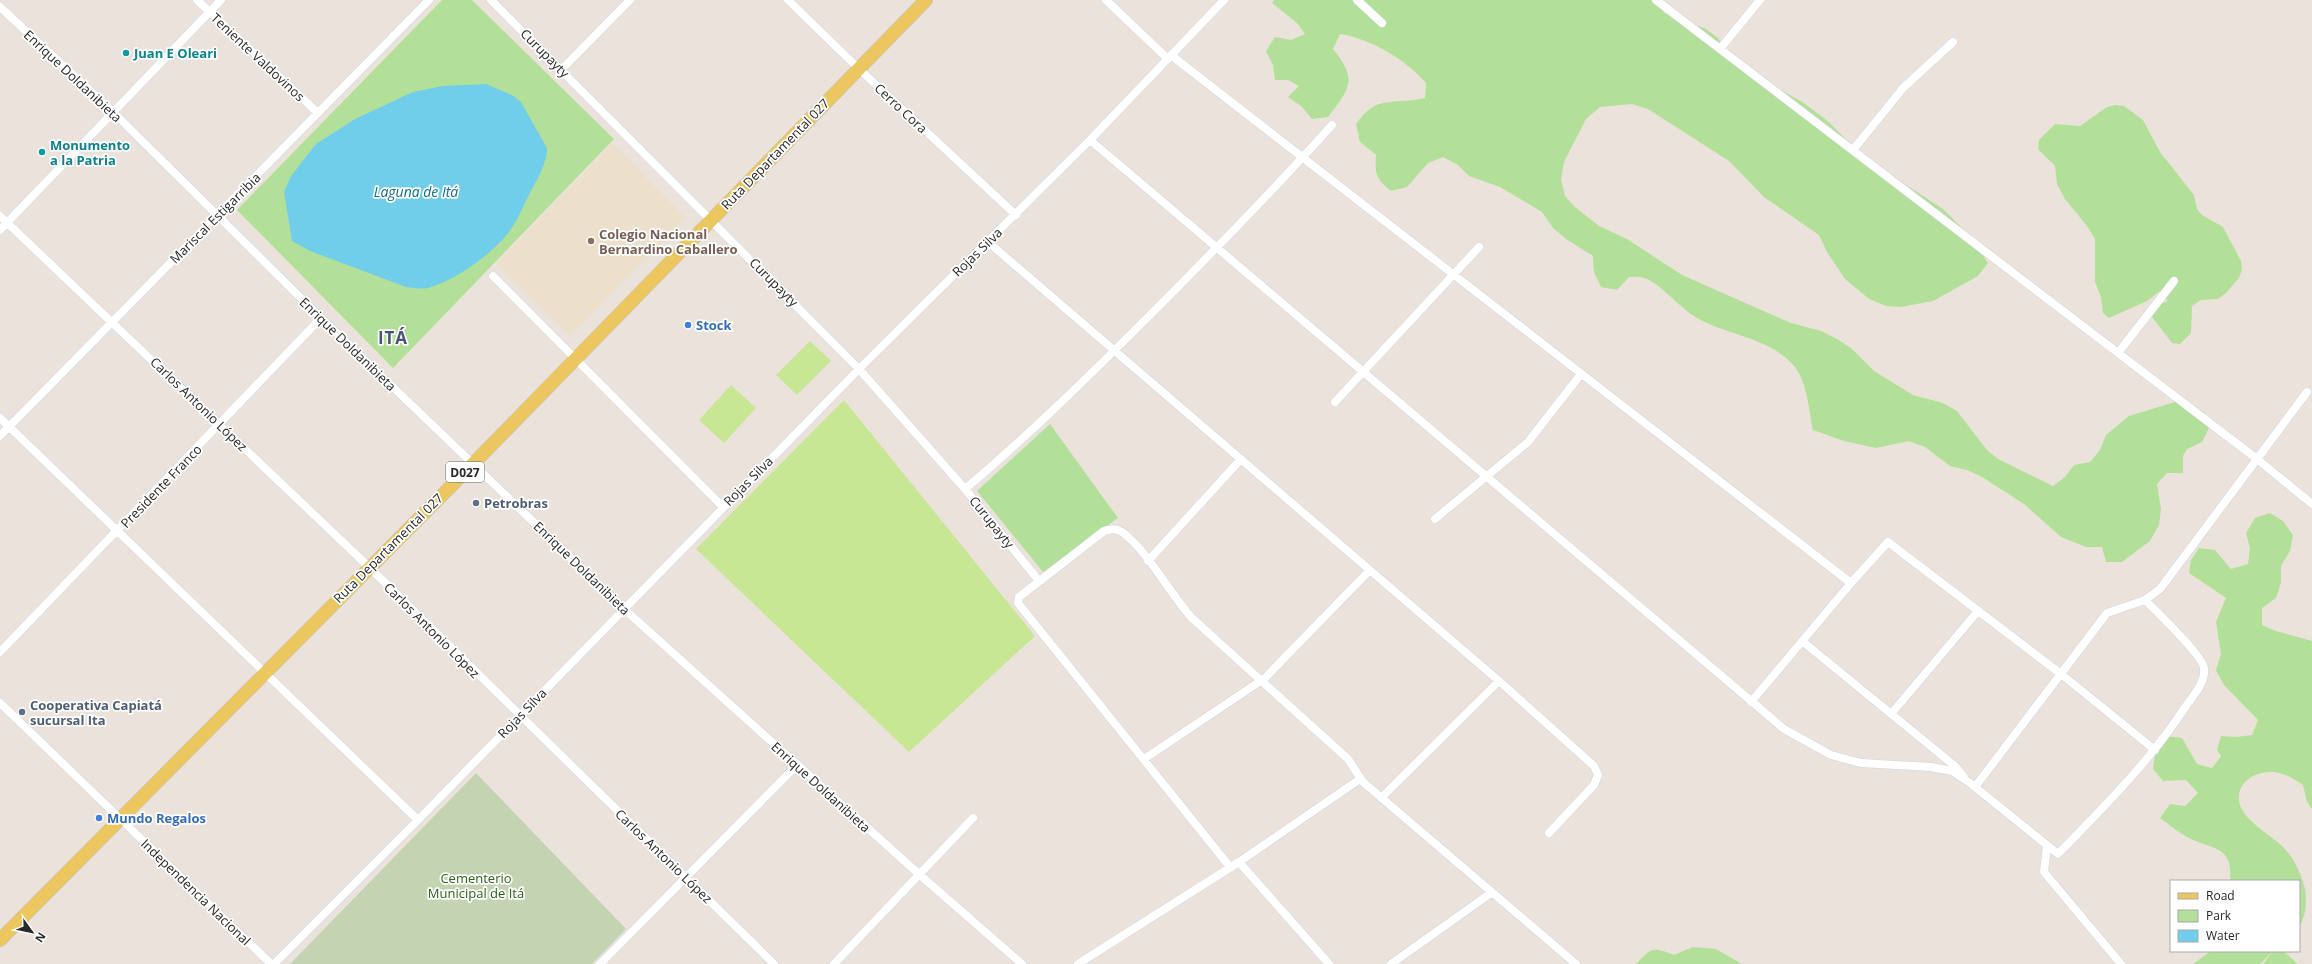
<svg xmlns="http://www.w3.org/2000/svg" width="2312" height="964" font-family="'Open Sans',sans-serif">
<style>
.education{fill:#ece0ca}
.green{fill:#b3e098}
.cemetery{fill:#c4d4b2}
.pitch{fill:#c7e794}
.water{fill:#70ceeb}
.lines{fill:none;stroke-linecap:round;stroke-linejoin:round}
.minor-casing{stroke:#d0d4e1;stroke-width:9}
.primary-casing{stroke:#c3c3c3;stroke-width:14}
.minor{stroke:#fff;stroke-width:8}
.primary{stroke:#ecc65e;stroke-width:13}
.culture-dot{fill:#0f9aa8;stroke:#fff;stroke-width:1.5}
.education-dot{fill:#8d6e63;stroke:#fff;stroke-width:1.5}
.shop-dot{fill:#3f7fe0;stroke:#fff;stroke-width:1.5}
.service-dot{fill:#5c6f8a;stroke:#fff;stroke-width:1.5}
.labels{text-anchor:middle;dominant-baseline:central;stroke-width:3.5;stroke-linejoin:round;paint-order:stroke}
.shield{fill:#fff;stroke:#696969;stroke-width:1}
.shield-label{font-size:12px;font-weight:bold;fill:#292929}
.culture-label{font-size:13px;font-weight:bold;fill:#0d838f;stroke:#fff;text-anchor:start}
.street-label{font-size:13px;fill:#292929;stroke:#fff}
.education-label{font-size:13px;font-weight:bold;fill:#785e54;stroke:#fff;text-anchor:start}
.shop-label{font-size:13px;font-weight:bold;fill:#366cbe;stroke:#fff;text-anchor:start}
.service-label{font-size:13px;font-weight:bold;fill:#4e5e75;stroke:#fff;text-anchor:start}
.park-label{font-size:13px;fill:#2d631b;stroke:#fff}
.water-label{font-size:14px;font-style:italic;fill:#116c94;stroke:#fff}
.district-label{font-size:17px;font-weight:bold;letter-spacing:1px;fill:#4b5478;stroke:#fff}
</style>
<rect width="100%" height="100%" fill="#ebe3db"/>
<!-- education -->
<path class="education" d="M612 143 686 218 570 336 496 264Z"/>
<!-- green -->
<path class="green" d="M442 0H472L614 139 393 368 237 210Z
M1274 0H1657L1664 13 1706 29 1718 38 1737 65 1804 103 1829 122 1863 157 1943 209 1968 234 1988 263 1978 276 1933 301 1901 307 1886 306 1869 299 1845 279 1827 252 1819 235 1764 197 1729 161 1648 109 1632 104 1600 107 1586 119 1564 162 1561 179 1565 196 1575 207 1599 226 1627 239 1682 275 1791 323 1821 331 1837 339 1851 348 1874 371 1913 395 1943 403 1957 411 1987 450 1998 459 2053 486 2065 477 2074 465 2090 462 2100 450 2106 435 2129 416 2175 402 2192 405 2205 413 2209 428 2202 442 2187 449 2183 456V473H2167L2157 484 2161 509 2159 525 2150 541 2122 562H2106L2102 547H2086L2061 537 2024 504 1982 477 1967 470 1950 466 1925 447 1909 441 1876 448 1844 441 1813 430C1809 410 1807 381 1794 366 1769 337 1728 336 1697 318 1682 310 1659 282 1644 278 1639 276 1633 277 1629 277L1617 290 1601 287 1594 272 1593 256 1566 239 1553 228 1542 212 1500 187 1469 176 1458 165 1443 157 1428 163 1407 187 1391 191C1375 179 1375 173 1376 155L1360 142 1356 124C1378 93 1391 106 1425 98L1426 83C1405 59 1371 39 1340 34L1333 49C1358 80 1350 88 1328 117L1312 119 1301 106 1288 97 1299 86 1288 80H1275L1273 65 1266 51 1275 37 1291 40 1305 34 1297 23 1272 3Z
M2116 105 2124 106 2143 120 2160 152 2194 195 2197 209 2202 215 2223 227 2241 261 2242 270 2239 278 2226 293 2218 299 2201 300 2192 306 2191 333 2180 344 2172 343 2152 317C2155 308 2159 304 2168 301L2160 291 2147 301 2109 318 2103 313 2101 297 2095 282V239L2087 226 2065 199 2057 184 2055 166 2038 149 2039 140 2055 124 2080 126 2107 107Z
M1050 424 1118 518 1043 572 977 491Z
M2270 513 2283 521 2293 535 2290 551 2281 566V583L2276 598 2262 608V625L2276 631 2312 641V809L2307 802 2303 785C2294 779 2285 773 2273 772 2256 771 2237 781 2239 801 2242 820 2270 834 2283 847 2294 858 2301 873 2305 889 2307 902 2306 916 2299 927V881H2230C2233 846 2214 850 2191 839 2180 834 2170 825 2160 818L2170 804 2185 806 2198 793 2186 780 2163 781 2153 769 2155 754 2166 736 2182 738 2197 764 2212 768 2221 756 2217 750 2221 736 2236 737 2252 735 2258 720 2224 685 2216 670 2221 654 2216 622 2226 598 2189 573 2191 560 2199 548 2215 550 2231 569 2248 564 2250 548 2246 533 2255 518Z
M1693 947 1716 949 1742 964H1636C1652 947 1653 947 1674 955Z
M2211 951H2273L2260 964H2193Z
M2273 951H2283L2298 964H2263Z"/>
<!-- cemetery -->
<path class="cemetery" d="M476 773 626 929 592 964H290Z"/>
<!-- pitch -->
<path class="pitch" d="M810 341 831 361 797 395 776 375Z
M731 385 756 408 724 443 699 420Z
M844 400 1035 636 909 752 696 549Z"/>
<!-- water -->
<path class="water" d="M486 84 512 95 521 102 547 148C547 163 538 178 531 191 525 202 520 215 513 226 498 250 458 279 431 287 423 290 414 288 406 287L310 251 292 241 284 192 291 176 316 144 355 119 413 92 443 86Z"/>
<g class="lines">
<!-- minor casing -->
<g class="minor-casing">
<path id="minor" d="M197 0 318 113
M491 0 859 369 965 489 1039 581
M788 0 859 69 1016 215
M1106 0 1168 59
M1357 0 1382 23
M1656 0 2257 459 2312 504
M0 7 113 112 321 318 624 609 920 875 1022 964
M1720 49 1760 0
M1172 56 1851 583
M561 70 630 0
M1090 140 1784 729 1831 755 1861 763 1931 767 1952 771 1970 783 2058 854C2104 807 2150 761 2186 706 2193 696 2206 682 2204 668 2202 655 2157 612 2145 600
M1853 150 1903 88 1953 42
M0 216 369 567 774 964
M0 230 221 0
M988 242 1499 681 1594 766 1598 775 1594 785 1549 833
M493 276 723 507
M2118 353 2174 281
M1335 402 1479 247
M0 418 418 820
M0 436 429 0
M965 489C1028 436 1087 378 1146 319 1209 256 1272 192 1332 125
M1435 519 1528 442 1581 374
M1148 561 1241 459
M1802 641 1955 766 1964 777
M0 652 321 318
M1751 702 1851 583 1888 542 2061 674 2155 750
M0 703 271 964
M1891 714 1978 611
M1144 759 1265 678 1370 570
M1975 787 2107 613 2145 600 2160 589 2307 392
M1381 798 1499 681
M2047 846 2044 872 2121 964
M1239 862 1329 964
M1230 867 1018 603 1019 597 1104 531C1111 529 1116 528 1122 532 1147 550 1170 594 1192 618L1348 759 1363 782 1576 964
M274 964 418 820 859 369 1090 140 1224 0
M600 964 797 765
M834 964 973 818
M1078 964 1239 862 1360 779
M1391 964 1491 893"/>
</g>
<!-- primary casing -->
<g class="primary-casing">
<path id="primary" d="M0 940 473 464 926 0"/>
</g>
<!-- minor -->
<use href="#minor" class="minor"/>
<!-- primary -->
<use href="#primary" class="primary"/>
</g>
<!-- markers -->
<g class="culture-dot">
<circle cx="126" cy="53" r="4"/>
<circle cx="42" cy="152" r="4"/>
</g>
<circle class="education-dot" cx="591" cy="241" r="4"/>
<g class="shop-dot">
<circle cx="688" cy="325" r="4"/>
<circle cx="99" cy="818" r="4"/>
</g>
<g class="service-dot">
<circle cx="476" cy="503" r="4"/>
<circle cx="22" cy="712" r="4"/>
</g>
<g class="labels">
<!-- shield labels -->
<rect class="shield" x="446" y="462" width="38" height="20" rx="3"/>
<g class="shield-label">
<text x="465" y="472">D027</text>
</g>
<!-- culture labels -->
<g class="culture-label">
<text x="134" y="53">Juan E Oleari</text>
<text x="50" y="145">Monumento<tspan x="50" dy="15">a la Patria</tspan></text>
</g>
<!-- street labels -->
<g class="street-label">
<text transform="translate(545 53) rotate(45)">Curupayty</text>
<text transform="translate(258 57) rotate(43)">Teniente Valdovinos</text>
<text transform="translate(73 76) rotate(43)">Enrique Doldanibieta</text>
<text transform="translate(901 108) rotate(43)">Cerro Cora</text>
<text transform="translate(775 154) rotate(-46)">Ruta Departamental 027</text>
<text transform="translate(215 218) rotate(-45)">Mariscal Estigarribia</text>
<text transform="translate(977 252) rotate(-44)">Rojas Silva</text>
<text transform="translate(774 282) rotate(45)">Curupayty</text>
<text transform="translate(348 344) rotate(44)">Enrique Doldanibieta</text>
<text transform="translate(199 404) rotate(44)">Carlos Antonio López</text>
<text transform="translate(748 481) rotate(-45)">Rojas Silva</text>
<text transform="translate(161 486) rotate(-46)">Presidente Franco</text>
<text transform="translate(992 522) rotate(51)">Curupayty</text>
<text transform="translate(388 548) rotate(-45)">Ruta Departamental 027</text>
<text transform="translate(582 568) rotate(44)">Enrique Doldanibieta</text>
<text transform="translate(432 630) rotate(45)">Carlos Antonio López</text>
<text transform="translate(522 713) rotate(-46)">Rojas Silva</text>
<text transform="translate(821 787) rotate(42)">Enrique Doldanibieta</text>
<text transform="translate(664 856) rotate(44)">Carlos Antonio López</text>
<text transform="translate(196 892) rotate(44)">Independencia Nacional</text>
</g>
<!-- education labels -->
<g class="education-label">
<text x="599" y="234">Colegio Nacional<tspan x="599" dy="15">Bernardino Caballero</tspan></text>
</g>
<!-- shop labels -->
<g class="shop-label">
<text x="696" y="325">Stock</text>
<text x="107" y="818">Mundo Regalos</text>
</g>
<!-- service labels -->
<g class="service-label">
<text x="484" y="503">Petrobras</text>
<text x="30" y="705">Cooperativa Capiatá<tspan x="30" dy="15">sucursal Ita</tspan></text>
</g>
<!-- park labels -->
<g class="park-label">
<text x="476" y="878">Cementerio<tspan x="476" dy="15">Municipal de Itá</tspan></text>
</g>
<!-- water labels -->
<g class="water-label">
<text x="416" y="191">Laguna de Itá</text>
</g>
<!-- district labels -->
<g class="district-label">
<text x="393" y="337">ITÁ</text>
</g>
</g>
<!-- legend -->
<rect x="2170" y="880" width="130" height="72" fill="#ffffff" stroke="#a9a9a9"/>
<rect x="2178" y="893" width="20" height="6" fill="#ecc65e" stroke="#a9a9a9"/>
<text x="2206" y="900" font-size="12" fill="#292929">Road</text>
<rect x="2178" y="910" width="20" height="12" fill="#b3e098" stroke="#a9a9a9"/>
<text x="2206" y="920" font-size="12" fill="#292929">Park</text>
<rect x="2178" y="930" width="20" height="12" fill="#70ceeb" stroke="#a9a9a9"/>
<text x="2206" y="940" font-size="12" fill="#292929">Water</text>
<!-- north arrow -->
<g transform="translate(32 932) rotate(123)" stroke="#ffffff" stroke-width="3" paint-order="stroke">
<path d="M0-3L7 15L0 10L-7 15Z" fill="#292929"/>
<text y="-6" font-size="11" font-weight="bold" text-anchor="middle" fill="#292929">N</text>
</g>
</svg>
